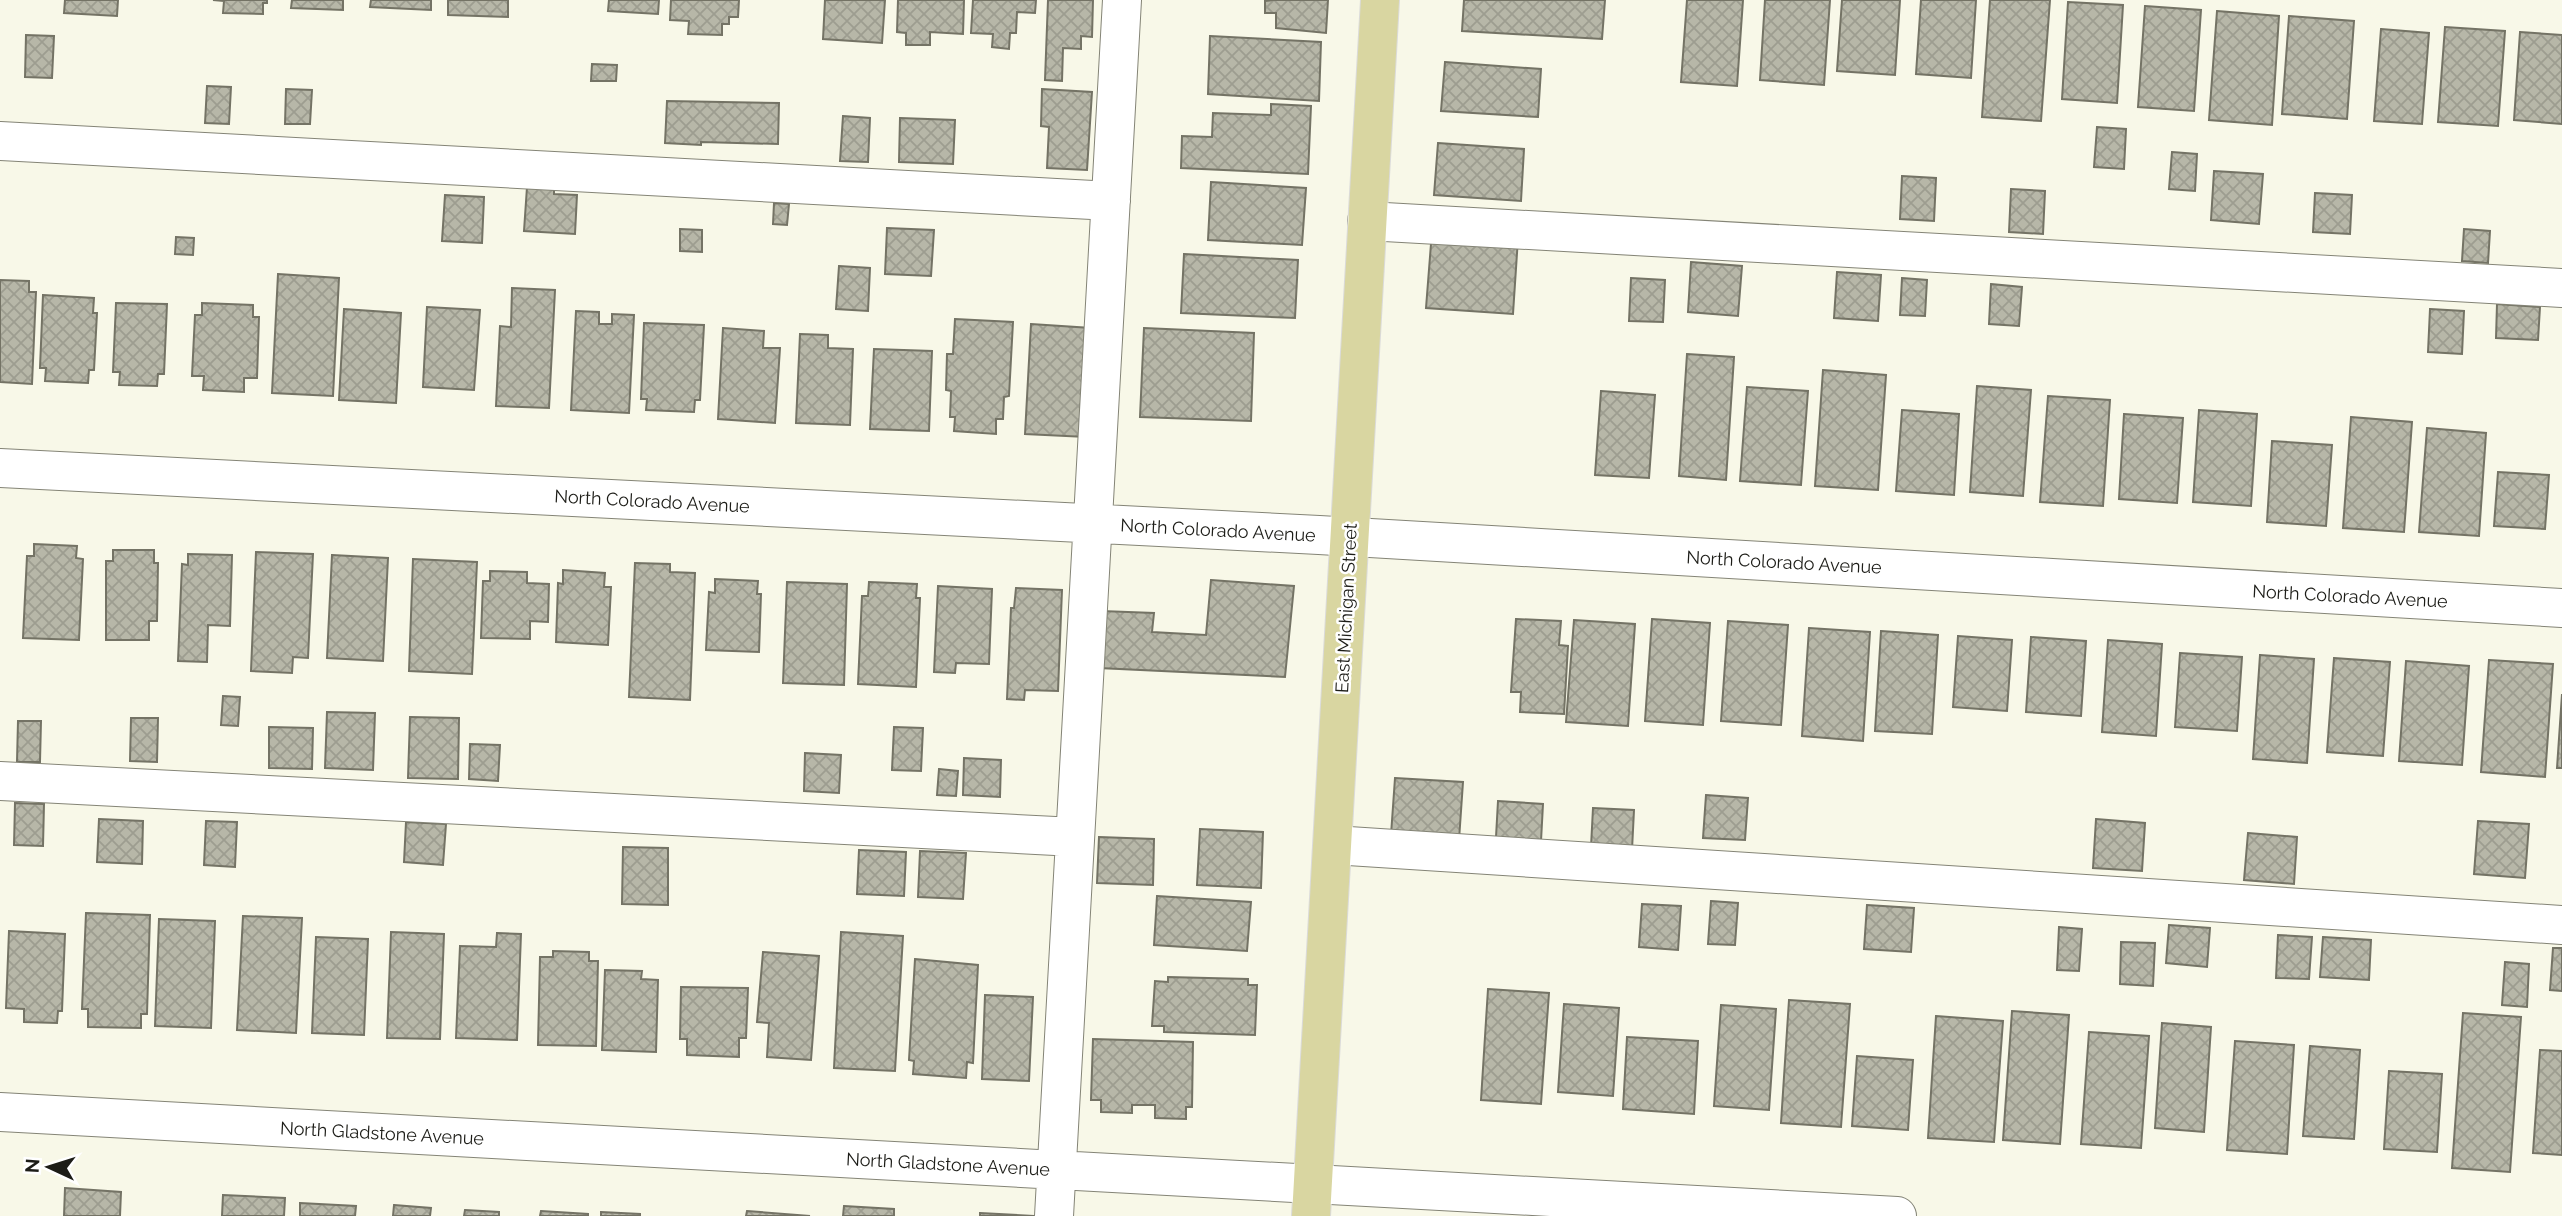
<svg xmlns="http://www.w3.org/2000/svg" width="2562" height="1216" font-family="Raleway,sans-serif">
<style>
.building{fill:url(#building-cross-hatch);stroke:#747365;stroke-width:2}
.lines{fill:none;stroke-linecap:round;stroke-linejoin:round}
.minor-casing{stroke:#848476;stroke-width:40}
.major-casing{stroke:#dbdbda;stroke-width:40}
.minor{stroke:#fff;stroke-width:38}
.major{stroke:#d9d6a1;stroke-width:38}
.labels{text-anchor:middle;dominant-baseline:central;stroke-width:5;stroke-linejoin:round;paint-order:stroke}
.street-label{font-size:18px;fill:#1c1c17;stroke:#fff}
</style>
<defs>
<pattern id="building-cross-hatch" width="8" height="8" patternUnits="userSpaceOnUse" patternTransform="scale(1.75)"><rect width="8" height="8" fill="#b7b7a8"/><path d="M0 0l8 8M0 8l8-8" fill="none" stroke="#9d9d90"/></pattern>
</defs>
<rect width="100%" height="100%" fill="#f8f8e8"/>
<!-- building -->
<path class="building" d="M65 0H118L117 16 64 13Z
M213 0H267V3H263V14L223 13 224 1Z
M292 0H343V10L291 8Z
M371 0H431V10L370 7Z
M448 0H508V17L448 15Z
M609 0H659L658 14 608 11Z
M671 0H739L738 17H729V24H722V35L688 34 689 21 670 20Z
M825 0H885L882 43 823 39Z
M898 0H964L963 34 930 32V45H906V33L897 32Z
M973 0H1036L1035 13 1017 12 1016 33H1010L1009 49 992 47 993 34 971 33Z
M1048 0H1093L1092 37 1081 36V49L1063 48 1062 81 1045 80Z
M1273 0H1328L1326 33 1276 28V13H1265V1Z
M1464 0H1605L1602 39 1462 31Z
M1687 0H1743L1737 86 1681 82Z
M1765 0H1830L1824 85 1760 80Z
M1842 0H1900L1895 75 1837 71Z
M1921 0H1976L1971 78 1916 74Z
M1990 0H2050L2041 121 1982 117Z
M2068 2 2123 5 2117 103 2062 99Z
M2145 6 2201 10 2194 111 2138 107Z
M2217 11 2279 16 2272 125 2209 120Z
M2289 16 2354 21 2347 119 2282 114Z
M2445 27 2505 31 2498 126 2438 122Z
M2381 29 2429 33 2422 124 2374 121Z
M2520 32 2562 35V124L2514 120Z
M26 35 54 36 52 78 25 77Z
M1210 36 1321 42 1319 101 1208 94Z
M1445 62 1541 69 1538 117 1441 111Z
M592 64 617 65 616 81H591Z
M207 86 231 87 229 124 205 123Z
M286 89 312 90 310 124H285Z
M1042 89 1092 92 1087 170 1047 168 1049 127 1041 126Z
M667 101 779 103 778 144 701 142V145L665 143Z
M1271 104 1311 106 1308 174 1181 168 1182 136 1212 137 1213 113 1271 115Z
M843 116 870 118 868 162 840 161Z
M900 118 955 120 953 164 899 162Z
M2097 127 2126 129 2124 169 2094 167Z
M1438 143 1524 149 1521 201 1434 195Z
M2172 152 2197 154 2195 191 2169 189Z
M2214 171 2263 174 2259 224 2211 220Z
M1902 176 1936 178 1934 221 1900 219Z
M1211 182 1306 188 1302 245 1208 240Z
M527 187 554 188V194L577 195 575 234 524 231Z
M2011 189 2045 191 2043 234 2009 232Z
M2315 193 2352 195 2350 234 2313 232Z
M445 195 484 197 482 243 442 241Z
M774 203 789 204 787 225 773 224Z
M887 228 934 230 931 276 885 274Z
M680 229 702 230V252L680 251Z
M2464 229 2490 231 2488 263 2462 261Z
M1432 231 1518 238 1513 314 1426 308Z
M176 237 194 238 193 255 175 254Z
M1184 254 1298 260 1295 318 1181 313Z
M1691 262 1742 266 1738 316 1688 312Z
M839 266 870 268 868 311 836 309Z
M1837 272 1881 275 1878 321 1834 318Z
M278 274 339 278 333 396 272 393Z
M1631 278 1665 280 1663 322 1629 321Z
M1902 278 1927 280 1925 316 1900 315Z
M0 280 29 281V292H36L32 384 0 382Z
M1991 284 2022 287 2019 326 1989 324Z
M512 288 555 290 549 408 496 406 500 326 511 327Z
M43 295 94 298 93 313H97L94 370H89L88 383 45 381 46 368H40Z
M116 303 167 304 164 374H158L157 386 119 385 120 372H113Z
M202 303 253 305V317H259L257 378H244V392L203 390 204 376H192L195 315H202Z
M2497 304 2540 307 2538 340 2496 338Z
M427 307 480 310 474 390 423 387Z
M344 309 401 313 396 403 339 400Z
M2430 309 2464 311 2462 354 2428 352Z
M576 311 599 312V324H612V314L634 315 629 413 571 410Z
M955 319 1013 322 1009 396 1004 397 1003 419H996V434L954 431 955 417H950L951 391 946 390 947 354H953Z
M644 323 704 325 700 400H695L694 412 646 410 647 399H641Z
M1031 324 1091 328 1086 437 1025 434Z
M723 328 764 331 763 348H780L775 423 718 419Z
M1144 328 1254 333 1251 421 1140 417Z
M800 334 828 335V348L853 349 850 425 796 423Z
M874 349 932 351 929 431 870 429Z
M1687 354 1734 357 1726 480 1679 476Z
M1823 370 1886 375 1878 490 1815 486Z
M1977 386 2031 390 2023 496 1970 492Z
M1747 387 1808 391 1801 485 1740 481Z
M1601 391 1655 395 1649 478 1595 475Z
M2048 396 2110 400 2103 506 2040 502Z
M1902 410 1959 414 1954 495 1896 491Z
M2199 410 2257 414 2251 506 2193 502Z
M2124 414 2183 418 2177 503 2119 499Z
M2351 417 2412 422 2404 532 2343 528Z
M2427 428 2486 433 2479 536 2419 532Z
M2272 441 2332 445 2326 526 2267 522Z
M2498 472 2549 475 2545 529 2494 526Z
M34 544 77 546 76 558 83 559 79 640 23 638 27 556H34Z
M113 550H154V563H158L157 621H149V640H106V561H113Z
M256 552 313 554 308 658 293 657 292 673 251 671Z
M188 554 232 555 230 626 208 625 207 662 178 661 182 564 188 565Z
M332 555 388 558 383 661 327 658Z
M413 559 477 562 472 674 409 671Z
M635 563 670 564V572L695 573 690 700 629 697Z
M563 570 605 573 604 587H611L608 645 556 642 558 583 563 584Z
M490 571 527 572V583L549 584 548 622 530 621V639L481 638 483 581H490Z
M715 579 758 581 757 594H761L759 652 706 650 709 592 715 593Z
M1211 580 1294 586 1285 677 1099 668 1102 611 1154 613 1152 632 1206 635Z
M787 582 847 584 844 685 783 683Z
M869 582 917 584 916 598H920L916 687 858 684 862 596H868Z
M938 586 992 589 989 664 956 663 955 673 934 672Z
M1016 588 1062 590 1058 691 1025 690 1024 700 1007 699 1011 608H1014Z
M1516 619 1561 621 1559 645 1568 646 1564 714 1520 712 1521 692H1511Z
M1652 619 1710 623 1703 725 1645 721Z
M1574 620 1635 624 1628 726 1566 722Z
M1728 621 1788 625 1781 725 1721 721Z
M1809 628 1870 632 1863 741 1802 736Z
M1881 631 1938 635 1932 734 1875 731Z
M1958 636 2012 640 2007 711 1953 707Z
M2031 637 2086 641 2081 716 2026 712Z
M2108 640 2162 644 2156 736 2102 732Z
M2180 653 2242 657 2237 731 2175 727Z
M2260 655 2314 659 2307 763 2253 759Z
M2334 658 2390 662 2383 756 2327 752Z
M2489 660 2553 664 2545 777 2481 772Z
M2406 661 2469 666 2462 765 2399 761Z
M2562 694V768H2557Z
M223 696 240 697 238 726 221 725Z
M327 712 375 713 373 770 325 768Z
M410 717 459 718 458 779 408 778Z
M131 718H158L157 762 130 761Z
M18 721H41L40 762H17Z
M269 727 313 728 312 769 269 768Z
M894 727 923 728 921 771 892 770Z
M470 744 500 745 498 781 469 779Z
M805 753 841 755 839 793 804 791Z
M964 758 1001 760 1000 797 963 795Z
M939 769 958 771 956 796 937 795Z
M1395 778 1463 782 1459 840 1391 835Z
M1706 795 1748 798 1745 840 1703 838Z
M1498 801 1543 804 1541 841 1496 837Z
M15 803 44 804 43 846 14 845Z
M1593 808 1634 810 1632 850 1591 847Z
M99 819 143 821 142 864 97 862Z
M2096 819 2145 823 2142 871 2093 868Z
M206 821 237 822 235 867 204 865Z
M2478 821 2529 824 2525 878 2474 874Z
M406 822 446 824 443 865 404 862Z
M1200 829 1263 832 1261 888 1197 885Z
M2248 833 2297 837 2294 884 2244 880Z
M1099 837 1154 839 1153 885 1097 883Z
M623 847 668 848V905L622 904Z
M859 850 906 852 904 896 857 894Z
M920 851 966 853 963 899 918 897Z
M1157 896 1251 902 1247 951 1154 945Z
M1711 901 1738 903 1735 945 1708 944Z
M1642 904 1681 906 1678 950 1639 947Z
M1867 905 1914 908 1911 952 1864 949Z
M86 913 150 915 147 1014H141V1028L88 1027V1009H82Z
M243 916 302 918 296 1033 237 1030Z
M159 919 215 921 211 1028 155 1026Z
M2169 925 2210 928 2207 967 2166 963Z
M2059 927 2082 929 2079 971 2057 970Z
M9 931 65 934 62 1011H58L57 1023 24 1022V1009L6 1008Z
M391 932 444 934 440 1039 387 1038Z
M841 932 903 936 895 1071 834 1068Z
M497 933 521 934 517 1040 456 1038 460 946 496 947Z
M2278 935 2312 937 2309 979 2276 978Z
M316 937 368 939 364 1035 312 1033Z
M2323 937 2371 940 2369 980 2320 977Z
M2121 942 2155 943 2153 986 2120 984Z
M2553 948H2562V991L2550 990Z
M553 951 589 952V961H598L596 1046 538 1045 540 957H553Z
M763 952 819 956 811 1060 767 1057 769 1023 757 1022Z
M915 959 978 965 973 1063 967 1062 966 1078 913 1074 914 1061 909 1060Z
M2505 962 2529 964 2527 1007 2502 1005Z
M605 970 642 971 641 979 658 980 656 1052 602 1050Z
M1168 977 1248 979V985H1257L1255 1035 1164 1032V1026H1152L1155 981 1168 982Z
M681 987 748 988 746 1038H739V1057L687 1055V1039H680Z
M1488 989 1549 993 1541 1104 1481 1100Z
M985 995 1033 997 1029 1081 982 1079Z
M1789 1000 1850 1004 1841 1127 1781 1123Z
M1564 1004 1619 1008 1613 1096 1558 1092Z
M1721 1005 1776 1009 1769 1110 1714 1106Z
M2012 1011 2069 1015 2060 1144 2003 1140Z
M2463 1013 2521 1017 2510 1172 2452 1168Z
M1936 1016 2003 1021 1994 1142 1928 1138Z
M2162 1023 2211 1027 2204 1132 2155 1128Z
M2089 1032 2149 1036 2141 1148 2081 1144Z
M1627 1037 1698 1041 1694 1114 1623 1109Z
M1093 1039 1193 1042 1192 1107H1186V1119L1155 1118V1105H1132V1113L1101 1112V1100H1091Z
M2235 1041 2294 1045 2287 1154 2227 1150Z
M2310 1046 2360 1050 2354 1139 2303 1136Z
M2540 1050 2562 1051V1155L2533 1153Z
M1857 1056 1913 1060 1908 1130 1852 1126Z
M2389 1071 2442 1074 2437 1152 2384 1149Z
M65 1188 121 1192 120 1216H64Z
M223 1195 285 1198 284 1216H222Z
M300 1203 356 1206 355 1216H300Z
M394 1205 431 1208 430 1216H393Z
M844 1206 894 1209V1216H843Z
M465 1210 499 1212V1216H464Z
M541 1211 588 1214V1216H540Z
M747 1211 810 1216H746Z
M601 1212 640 1214V1216H601Z
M980 1213 1034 1216H980Z"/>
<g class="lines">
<!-- minor casing -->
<g class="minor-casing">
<path id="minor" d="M0 141 1111 201
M1367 221 2562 288
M0 468 1319 535 2562 608
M0 781 1075 837
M1333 845 2562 925
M0 1112 1897 1216
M1054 1216 1122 0"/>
</g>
<!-- major casing -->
<g class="major-casing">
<path id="major" d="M1311 1216 1380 0"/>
</g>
<!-- minor -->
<use href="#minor" class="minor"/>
<!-- major -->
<use href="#major" class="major"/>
</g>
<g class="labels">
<!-- street labels -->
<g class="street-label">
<text transform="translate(652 501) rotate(3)">North Colorado Avenue</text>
<text transform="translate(1218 530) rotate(3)">North Colorado Avenue</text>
<text transform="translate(1784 562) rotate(3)">North Colorado Avenue</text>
<text transform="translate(2350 596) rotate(3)">North Colorado Avenue</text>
<text transform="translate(1346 608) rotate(-87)">East Michigan Street</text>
<text transform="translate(382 1133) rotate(3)">North Gladstone Avenue</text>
<text transform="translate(948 1164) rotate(3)">North Gladstone Avenue</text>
</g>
</g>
<!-- north arrow -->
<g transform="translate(49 1167) rotate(274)" stroke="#ffffff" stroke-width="5" paint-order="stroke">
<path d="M0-5L12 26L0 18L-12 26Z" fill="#1c1c17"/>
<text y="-10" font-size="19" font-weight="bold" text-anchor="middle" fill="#1c1c17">N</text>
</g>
</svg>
